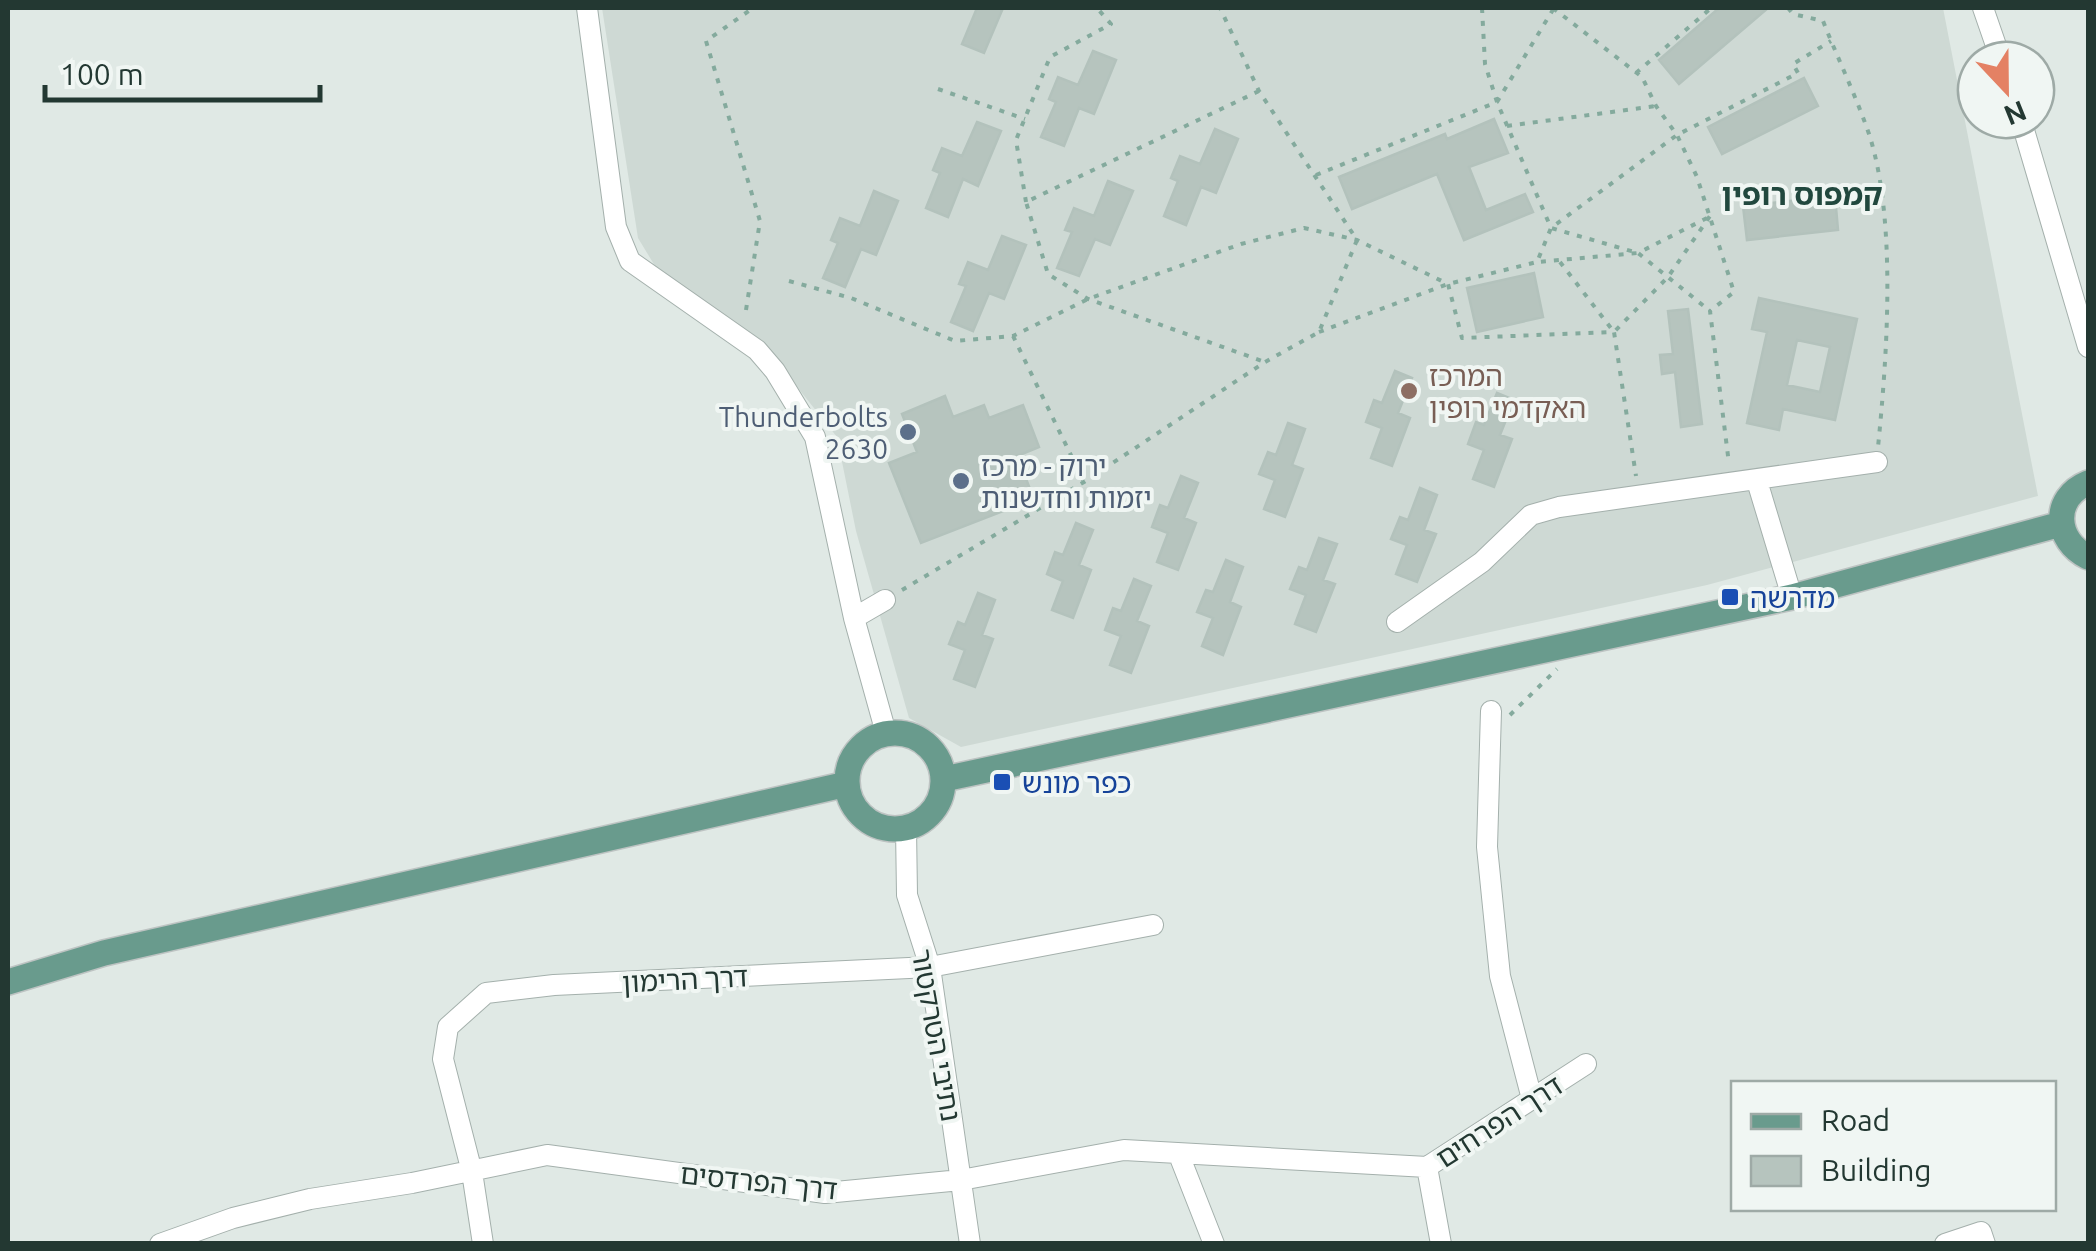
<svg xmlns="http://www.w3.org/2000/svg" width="2096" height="1251" font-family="Ubuntu,'Noto Sans Hebrew',sans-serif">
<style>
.built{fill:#ced9d4}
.building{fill:#b6c4be;stroke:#b3c2bc;stroke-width:2.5;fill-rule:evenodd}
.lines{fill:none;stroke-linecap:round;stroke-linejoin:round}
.minor-casing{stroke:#a4b0ac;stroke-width:22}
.major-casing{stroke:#bdc3c2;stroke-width:28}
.path{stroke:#84aa9d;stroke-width:4;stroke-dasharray:5 8;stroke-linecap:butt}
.minor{stroke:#fff;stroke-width:20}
.major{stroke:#699b8d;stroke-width:25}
.education-dot{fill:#8d6e63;stroke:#f0f6f3;stroke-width:4}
.service-dot{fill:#5c6f8a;stroke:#f0f6f3;stroke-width:4}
.transit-dot{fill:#1a4fb4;stroke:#f0f6f3;stroke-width:4}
.labels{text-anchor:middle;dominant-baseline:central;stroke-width:8;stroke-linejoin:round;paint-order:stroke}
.education-label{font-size:28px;fill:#785e54;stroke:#f0f6f3;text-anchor:start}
.service-label{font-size:28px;fill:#4e5e75;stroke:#f0f6f3;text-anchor:end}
.transit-label{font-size:28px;fill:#164399;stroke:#f0f6f3;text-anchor:start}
.street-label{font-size:28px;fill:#233832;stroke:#f0f6f3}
.neighbourhood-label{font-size:30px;font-weight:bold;fill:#21483e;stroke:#f0f6f3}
</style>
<rect width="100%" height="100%" fill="#e0e9e5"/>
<!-- built -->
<path class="built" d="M602 8H1943L2038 496 1707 585 961 747 909 718 856 531 837 437 763 344 655 266 638 238Z"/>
<!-- building -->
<path class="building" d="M977 8H1003L984 53 962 44Z
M1719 8H1768L1679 84 1659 60Z
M1093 51 1116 60 1094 114 1079 108 1064 146 1041 137 1056 102 1049 99 1058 77 1078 85Z
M1804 78 1818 106 1722 154 1708 127Z
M1494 119 1508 153 1469 167 1486 210 1525 194 1533 212 1464 240 1437 174 1352 209 1339 177 1445 134 1447 139Z
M977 122 1001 131 978 186 963 179 948 217 926 208 940 173 933 170 942 148 962 156Z
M1215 129 1238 139 1216 193 1201 187 1186 225 1164 216 1178 181 1171 178 1180 156 1200 164Z
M1108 181 1133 191 1110 245 1095 239 1079 276 1057 268 1072 232 1065 230 1074 208 1094 216Z
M874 191 898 201 876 255 861 249 845 287 823 278 838 243 831 240 840 218 860 226Z
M1835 196 1838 230 1747 240 1743 206Z
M1002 236 1026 245 1004 299 989 293 973 331 951 322 966 286 959 284 968 262 988 270Z
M1534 273 1543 317 1477 332 1467 288Z
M1759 298 1857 319 1835 420 1783 409 1779 430 1747 423 1767 332 1752 329ZM1797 340 1830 347 1820 392 1787 385Z
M1688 309 1702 424 1681 427 1675 372 1662 374 1660 355 1673 354 1668 311Z
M1395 371 1412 378 1398 413 1410 418 1392 466 1371 458 1382 428 1366 422 1374 400 1382 403Z
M1497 393 1514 400 1500 435 1512 439 1494 487 1473 479 1484 450 1468 444 1476 422 1484 425Z
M945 396 953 417 984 405 989 418 1023 405 1039 447 1017 456 1034 499 921 543 889 463 917 452 902 414Z
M1288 423 1305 429 1292 465 1303 469 1285 517 1264 509 1275 480 1259 474 1268 452 1276 455Z
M1181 476 1198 483 1184 518 1196 523 1178 570 1157 562 1168 533 1152 527 1160 505 1168 508Z
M1420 488 1437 495 1424 530 1436 534 1417 582 1396 574 1407 545 1391 539 1400 517 1408 520Z
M1076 523 1093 530 1079 565 1091 570 1073 618 1052 610 1063 581 1047 574 1055 552 1063 555Z
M1319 538 1337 544 1323 580 1335 584 1316 632 1295 624 1306 595 1290 589 1299 567 1307 570Z
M1226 560 1243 567 1230 602 1241 607 1223 655 1202 646 1213 618 1197 612 1206 590 1213 592Z
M1134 579 1151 586 1137 621 1149 626 1131 673 1110 665 1121 636 1105 630 1113 608 1121 611Z
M978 593 995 600 982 635 993 639 975 687 954 679 965 650 949 644 958 622 965 625Z"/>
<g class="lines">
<!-- minor casing -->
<g class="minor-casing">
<path id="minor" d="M587 8 616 227 630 261 757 350 775 371 815 437 854 618 886 733
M1983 8 2001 60
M2021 120 2088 347
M1757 481 1792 597
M854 618 885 600
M1397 622 1482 562 1531 515 1559 507 1877 462
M1491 711 1487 847 1500 976 1532 1099
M906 828 907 895 930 967 970 1244
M1179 1155 1214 1244
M160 1244 233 1218 310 1199 412 1183 547 1155 825 1193 961 1180 1124 1150 1427 1167
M483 1244 472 1172 443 1059 448 1027 486 993 554 985 930 967 1153 925
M1441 1244 1427 1167 1586 1064
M1945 1244 1981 1232 1985 1244"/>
</g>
<!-- major casing -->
<g class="major-casing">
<path id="major" d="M2088 483C2051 498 2055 541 2088 557
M847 781a48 48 0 1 1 96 0a48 48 0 1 1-96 0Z
M944 779 1792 597 2061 524
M8 982 104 953 847 784"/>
</g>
<!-- path -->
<path class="path" d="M1482 8 1485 64 1497 102 1551 228 1638 253 1537 262
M1553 8 1642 77 1656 106 1677 135 1697 177 1734 292 1710 311 1729 464
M1788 8 1793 14 1823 21C1838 59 1856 96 1869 134 1897 220 1887 357 1878 447
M1636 73 1711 8
M938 89 1025 119
M1259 91 1026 202 1048 274 1088 299 1265 362
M1507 126 1656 106
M1316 175 1497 102 1554 8
M1026 202 1016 140 1050 57 1111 24 1097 8
M1707 218 1638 253 1710 311
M1560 262 1614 332 1668 277 1710 216
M789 281 851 298 955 341 1013 336 1088 299 1241 244 1304 228 1357 240 1448 284 1462 338 1614 332 1636 476
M746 310 760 221 706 41 753 8
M1319 332 1448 284 1537 262 1551 228 1677 135 1798 73 1793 64 1831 41
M1013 336 1083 480
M902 590 1084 482 1265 362 1319 332 1357 240 1259 91 1220 8
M1510 715 1557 669"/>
<!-- minor -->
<use href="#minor" class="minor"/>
<!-- major -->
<use href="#major" class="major"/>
</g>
<!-- markers -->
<circle class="education-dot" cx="1409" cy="391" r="10"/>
<g class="service-dot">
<circle cx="908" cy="432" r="10"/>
<circle cx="961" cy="481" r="10"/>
</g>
<g class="transit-dot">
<rect x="1720" y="587" width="20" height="20" rx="5"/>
<rect x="992" y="772" width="20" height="20" rx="5"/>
</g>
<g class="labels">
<!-- education labels -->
<g class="education-label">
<text x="1429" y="375">המרכז<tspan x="1429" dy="32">האקדמי רופין</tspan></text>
</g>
<!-- service labels -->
<g class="service-label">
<text x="888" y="416">Thunderbolts<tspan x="888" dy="32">2630</tspan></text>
<text x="981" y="465" text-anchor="start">ירוק - מרכז<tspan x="981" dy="32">יזמות וחדשנות</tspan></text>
</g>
<!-- transit labels -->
<g class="transit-label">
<text x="1750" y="597">מדרשה</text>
<text x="1022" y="782">כפר מונש</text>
</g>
<!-- street labels -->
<g class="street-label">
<text transform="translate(685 979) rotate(-3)">דרך הרימון</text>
<text transform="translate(937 1035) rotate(80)">נתיבי הטרקטור</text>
<text transform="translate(1499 1121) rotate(-33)">דרך הפרחים</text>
<text transform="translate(759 1181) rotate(6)">דרך הפרדסים</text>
</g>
<!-- neighbourhood labels -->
<g class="neighbourhood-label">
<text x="1802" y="194">קמפוס רופין</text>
</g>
</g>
<!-- border -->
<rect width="2096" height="1251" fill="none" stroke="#233832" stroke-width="20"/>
<!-- legend -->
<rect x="1731" y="1081" width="325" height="130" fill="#f0f6f3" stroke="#9eaaa6" stroke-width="2.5"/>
<rect x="1751" y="1114" width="50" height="15" fill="#699b8d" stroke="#9eaaa6" stroke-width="2.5"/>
<text x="1821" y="1131" font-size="30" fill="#233832">Road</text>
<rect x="1751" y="1156" width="50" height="30" fill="#b6c4be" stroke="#9eaaa6" stroke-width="2.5"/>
<text x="1821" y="1181" font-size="30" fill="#233832">Building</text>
<!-- north arrow -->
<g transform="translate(2006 90) rotate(158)"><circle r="48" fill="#f0f6f3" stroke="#9eaaa6" stroke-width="2.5"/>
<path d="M0-8L18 38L0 25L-18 38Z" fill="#e48164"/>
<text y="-15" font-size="28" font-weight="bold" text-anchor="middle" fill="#233832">N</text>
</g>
<!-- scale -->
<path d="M45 85v15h275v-15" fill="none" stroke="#233832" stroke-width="5"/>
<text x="60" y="85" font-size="30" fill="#233832" stroke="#f0f6f3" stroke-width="8" paint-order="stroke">100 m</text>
</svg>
